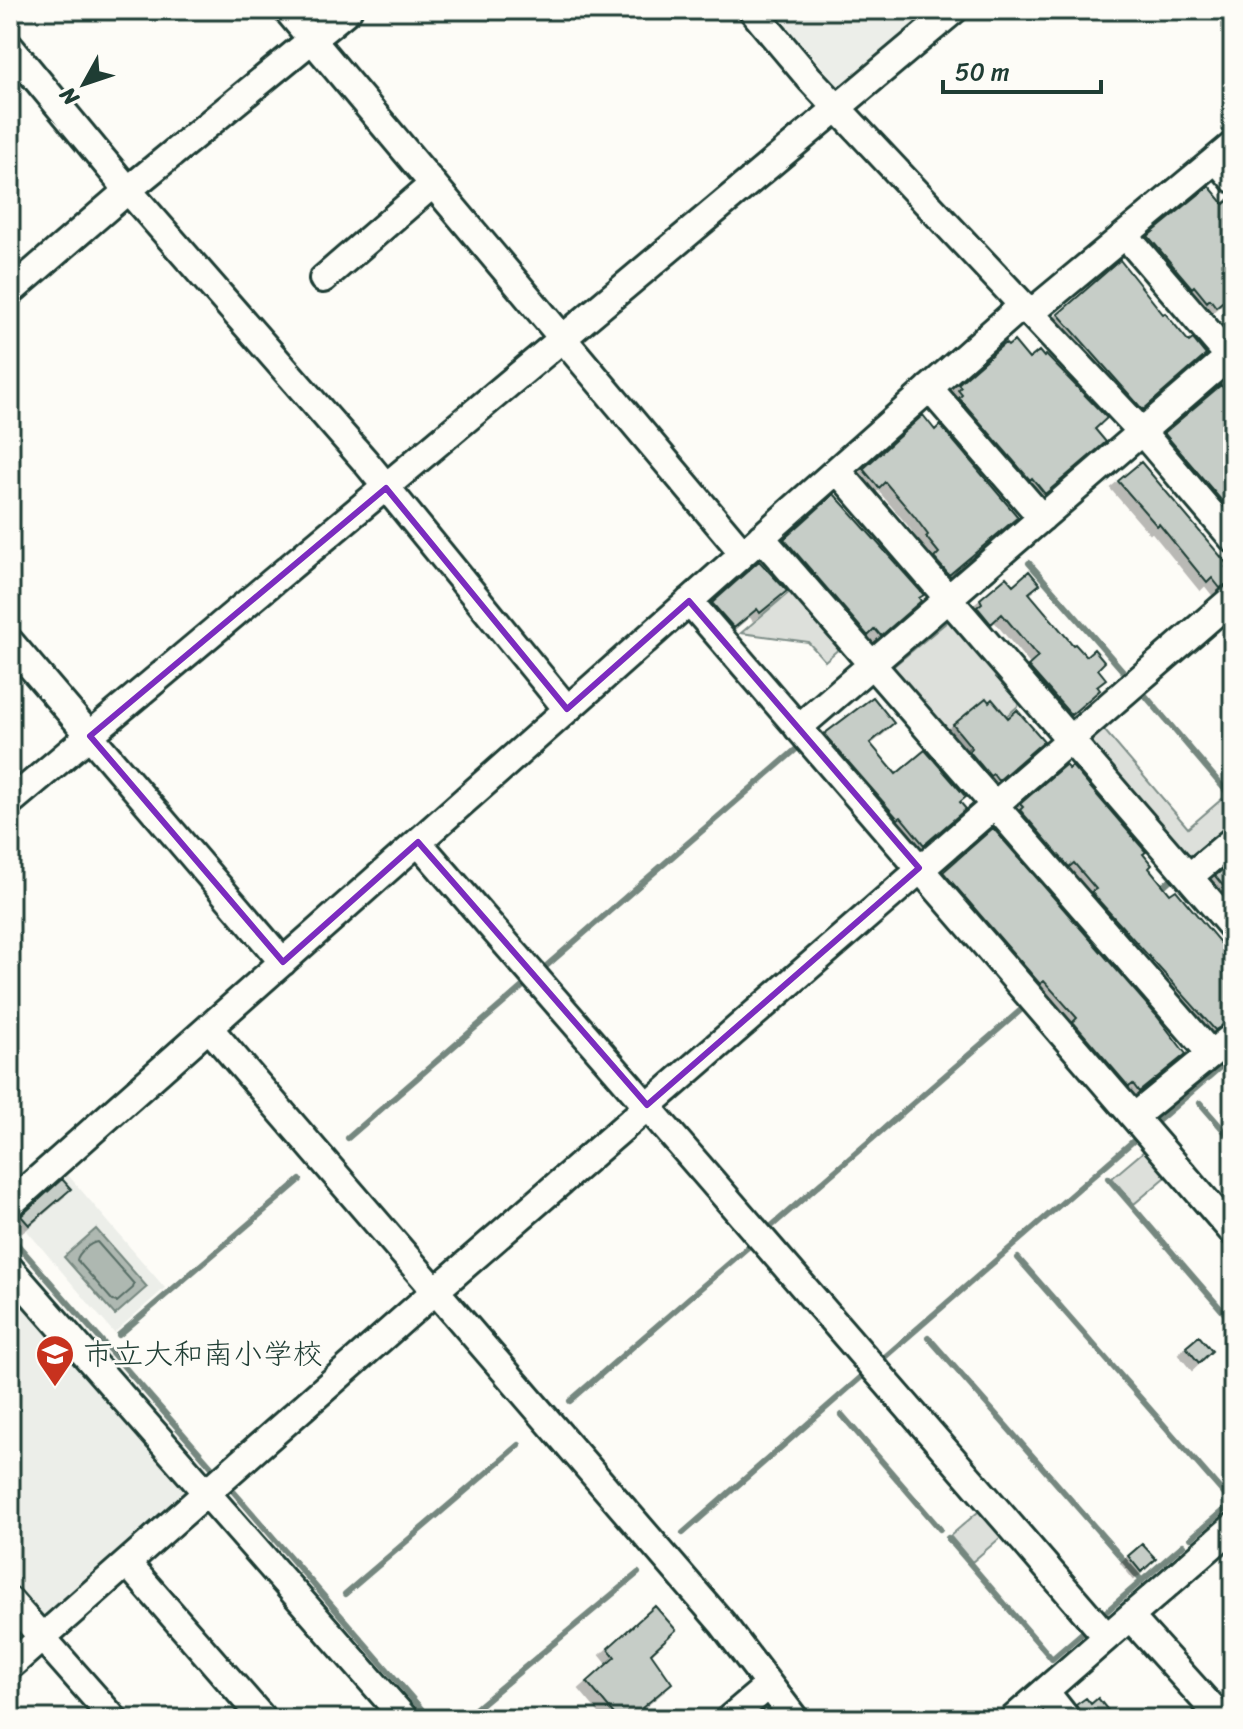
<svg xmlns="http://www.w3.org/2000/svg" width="1243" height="1729" font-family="Sriracha,'Klee One',sans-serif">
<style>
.built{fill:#eceee9}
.green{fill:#dde0db;stroke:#7e8e88;stroke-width:2}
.water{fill:#aeb8b1;stroke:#75877f;stroke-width:2}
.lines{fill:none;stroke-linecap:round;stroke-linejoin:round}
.shore{stroke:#586e66;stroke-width:2}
.stream{stroke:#75877f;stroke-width:6}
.building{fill:#c6cdc7;stroke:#1f3d34;stroke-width:2;filter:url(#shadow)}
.minor-casing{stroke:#1f3d34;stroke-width:32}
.minor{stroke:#fdfcf7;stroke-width:26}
.marked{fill:none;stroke:#7b2cbf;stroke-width:6;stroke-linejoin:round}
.labels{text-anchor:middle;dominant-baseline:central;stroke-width:6;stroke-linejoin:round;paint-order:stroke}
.poi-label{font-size:30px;fill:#1f3d34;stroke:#fdfcf7;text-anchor:start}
</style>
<defs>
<filter id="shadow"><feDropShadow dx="-7" dy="7" stdDeviation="0" flood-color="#0004"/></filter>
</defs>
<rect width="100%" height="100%" fill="#fdfcf7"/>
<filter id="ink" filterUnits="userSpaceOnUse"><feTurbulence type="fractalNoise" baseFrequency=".0125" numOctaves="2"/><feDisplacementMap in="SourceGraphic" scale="16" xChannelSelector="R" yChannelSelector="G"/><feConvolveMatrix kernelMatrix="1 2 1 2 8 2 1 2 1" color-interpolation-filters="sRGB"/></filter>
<g filter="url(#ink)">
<!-- built -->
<path class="built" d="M773 10H935L842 90Z
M62 1168 165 1288 114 1333 11 1212Z
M10 1284 192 1492 47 1621 10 1581Z"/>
<!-- green -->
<path class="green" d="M792 590 841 647 825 661 808 642 741 633Z
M953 617 1024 701 962 754 890 669Z
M1099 724 1188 828 1222 799 1233 812V821L1185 861 1081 739Z
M1150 1146 1172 1172 1134 1204 1112 1178Z
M985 1506 1007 1532 972 1562 950 1536Z"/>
<!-- water -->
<path class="water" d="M96 1229 147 1287 115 1315 64 1257Z"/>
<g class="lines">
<!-- shore -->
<path class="shore" d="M97 1242 134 1284 133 1288 117 1302 113 1301 77 1260C78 1253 90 1243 97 1242Z"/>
<!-- stream -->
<path class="stream" d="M1029 563 1123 671
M1144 694 1233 799
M1159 890 1171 879
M544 968 801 745
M1200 1103 1233 1141
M1151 1127 1233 1056
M348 1138 529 981
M1108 1178 1233 1323
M767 1230 1022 1009
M10 1236 218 1474
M1018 1258 1232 1503
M119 1335 300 1180
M928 1337 1142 1581
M879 1362 1139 1136
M570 1401 755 1241
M842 1415 940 1529
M226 1483 430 1719
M683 1533 867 1372
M948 1538 1052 1659 1089 1627
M1191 1538 1233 1502
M345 1594 519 1445
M1100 1617 1183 1545
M463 1719 638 1573"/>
</g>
<!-- building -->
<path class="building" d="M1209 186 1224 204 1233 196V261L1224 269 1233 279V293L1216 307 1210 299 1207 302 1194 286 1192 288 1148 236Z
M1120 260 1163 314 1165 313 1189 342 1193 339 1206 355 1143 410 1058 314Z
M1014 341 1029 359 1039 351 1044 357 1046 355 1107 418 1095 429 1106 442 1045 494 1032 478 1030 480 959 398 962 395 958 390 961 387 958 384 1005 343 1008 346Z
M1221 385 1233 399V442L1223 450 1233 461V514L1164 433Z
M923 415 935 430 940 425 1018 517 949 575 934 558 939 553 926 537 928 535 914 516 885 482 879 488 863 469Z
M1141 462 1228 565 1226 567 1233 575 1230 582 1220 588 1212 578 1207 583 1159 524 1157 526 1118 481Z
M834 494 924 595 919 598 921 601 881 636 875 629 868 636 784 539Z
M759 561 787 591 760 613 757 609 734 628 712 603Z
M1029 571 1040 584 1029 593 1073 645 1075 644 1086 656 1094 649 1105 662 1098 669 1106 679 1097 686 1100 690 1071 715 1028 666 1038 657 1002 614 991 624 977 607 982 603 980 599 1006 577 1013 585Z
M873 697 894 723 870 743 896 774 925 750 966 797 960 802 966 809 924 845 901 817 898 819 824 734Z
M986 698 989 702 992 699 1008 718 1017 710 1044 741 998 781 993 774 990 776 969 751 972 748 953 725Z
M1065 765 1069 769 1072 766 1146 852 1143 854 1152 865 1149 868 1170 894 1176 890 1233 958V1020L1215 1030 1091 892 1096 889 1074 863 1069 867 1020 810 1023 807 1020 804Z
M993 828 1156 1015 1186 1054 1139 1092 1133 1084 1129 1087 1073 1022 1077 1018 1044 981 1040 984 943 872Z
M1233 861V898L1215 876Z
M62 1179 71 1189 29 1225 21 1216Z
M1199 1336 1212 1351 1199 1363 1186 1347Z
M1142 1544 1156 1559 1141 1572 1128 1556Z
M655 1606 676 1630 651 1653 672 1683 642 1708 653 1719H618L587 1682 615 1657 608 1648Z
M1086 1698 1091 1704 1098 1698 1115 1719H1083L1076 1705Z"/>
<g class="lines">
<!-- minor casing -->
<g class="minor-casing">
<path id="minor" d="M287 10 743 553
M752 10 810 79 1142 432 1233 539
M10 47 128 190 365 461 567 709
M1216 159 1233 179
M1125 235 1233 361
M323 279 433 184
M10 292 128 190 348 10
M1031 313 1233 145
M929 388 1042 518
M837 470 1233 928
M761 537 1211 1054
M689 601 1233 1232
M10 642 283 962
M798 728 1233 353
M10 802 954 10
M418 842 1107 1637
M1189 877 1233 840
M209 1028 722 1623 795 1719
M1134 1117 1233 1036
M10 1204 1023 305
M10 1269 405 1719
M127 1563 263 1719
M10 1601 114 1719
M1130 1617 1222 1719
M10 1666 434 1292 1233 598
M1045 1691 1067 1719
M729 1719 769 1685
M1013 1719 1233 1527"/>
</g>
<!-- minor -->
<use href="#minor" class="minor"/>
</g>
</g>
<!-- marked area -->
<path class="marked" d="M386 488 567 709 689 601 919 868 647 1105 418 842 283 962 90 736Z"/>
<!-- icons -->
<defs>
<g id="school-pin" transform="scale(2)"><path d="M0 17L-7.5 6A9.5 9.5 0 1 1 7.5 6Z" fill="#c8321e" stroke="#fdfcf7"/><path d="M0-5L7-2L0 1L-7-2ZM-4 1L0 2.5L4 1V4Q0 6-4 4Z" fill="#fff"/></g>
</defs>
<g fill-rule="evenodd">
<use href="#school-pin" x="55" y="1354"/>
</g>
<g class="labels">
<!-- poi labels -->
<g class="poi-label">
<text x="83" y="1354">市立大和南小学校</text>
</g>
</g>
<!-- margin -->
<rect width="1243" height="1729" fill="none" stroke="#fdfcf7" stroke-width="40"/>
<rect x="20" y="20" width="1203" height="1689" fill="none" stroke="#1f3d34" stroke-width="3" filter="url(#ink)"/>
<!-- north arrow -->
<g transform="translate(84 84) rotate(230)" stroke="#fdfcf7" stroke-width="6" paint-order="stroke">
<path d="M0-6L14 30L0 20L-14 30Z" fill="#1f3d34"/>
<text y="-12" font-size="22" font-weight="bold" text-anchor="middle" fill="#1f3d34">N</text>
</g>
<!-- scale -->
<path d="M943 80v12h158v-12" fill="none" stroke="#1f3d34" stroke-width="4"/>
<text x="955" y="80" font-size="24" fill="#1f3d34" stroke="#fdfcf7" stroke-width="6" paint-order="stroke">50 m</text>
</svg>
